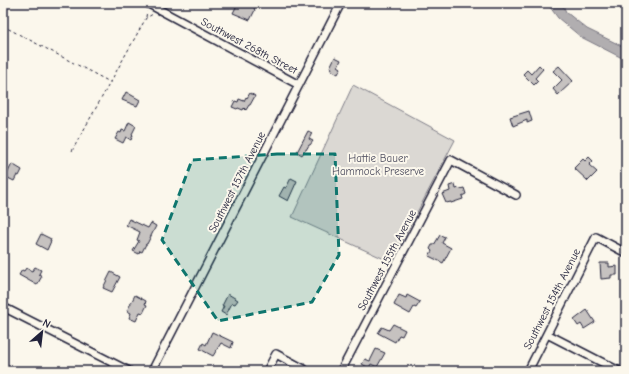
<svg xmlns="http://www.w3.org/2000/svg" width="629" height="374" font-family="'Comic Neue',sans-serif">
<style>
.green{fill:#dbd8d3;stroke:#7e7d87}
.water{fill:#b1aeb0;stroke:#787681}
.building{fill:#c6c2c0;stroke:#22223b}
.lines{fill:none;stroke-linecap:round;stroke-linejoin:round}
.minor-casing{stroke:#22223b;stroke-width:10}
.path{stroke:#22223b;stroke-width:1;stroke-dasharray:3 3;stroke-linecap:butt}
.minor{stroke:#fbf7ec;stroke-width:7}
.marked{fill:#0f766e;fill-opacity:0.2;stroke:#0f766e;stroke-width:3;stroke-dasharray:8 5;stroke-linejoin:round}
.labels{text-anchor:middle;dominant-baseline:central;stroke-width:4;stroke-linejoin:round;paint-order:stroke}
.street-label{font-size:11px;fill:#22223b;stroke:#fbf7ec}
.park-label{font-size:11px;fill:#505061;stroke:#fbf7ec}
</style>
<rect width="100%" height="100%" fill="#fbf7ec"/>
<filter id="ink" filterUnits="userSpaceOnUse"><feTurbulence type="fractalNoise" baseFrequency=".025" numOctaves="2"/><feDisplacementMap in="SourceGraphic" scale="8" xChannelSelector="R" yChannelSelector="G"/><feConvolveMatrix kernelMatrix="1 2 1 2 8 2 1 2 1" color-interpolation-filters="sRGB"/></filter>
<g filter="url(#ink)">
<!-- green -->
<path class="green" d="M353 85 455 140 391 262 292 217Z"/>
<!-- water -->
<path class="water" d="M547 3H562L566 12 587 29 626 48V60L581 37 558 18Z"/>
<!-- building -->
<path class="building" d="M228 3H252L256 5 254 9 255 10 250 20 233 13 236 7Z
M335 57 341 60 338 66 341 68 338 74 331 70 332 68 330 67Z
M539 65 543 69 535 78 538 81 534 85 523 74 527 70 531 74Z
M559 66 573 81 558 95 553 89 562 80 553 71Z
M126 92 140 100 137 106 122 100Z
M250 93 255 96 250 105H249L246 110 244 108 243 110 238 108 237 109 232 107 235 101 238 102 239 99 244 101 246 97 247 98Z
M529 111 532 121 527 123V120L513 126 510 117Z
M129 122 136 126 132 134 133 135 131 140 126 137 123 143 115 139 119 132 121 133 122 130 125 131Z
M308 131 312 133 309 139 313 141 310 145H309L306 150H305L302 155 297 152Z
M589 157 593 161 589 165 597 172 588 181 574 168 583 159 585 161Z
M12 164 22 170 19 176 17 175 14 181 6 177 3 184V172L7 174Z
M291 178 297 181 288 201 279 196 284 187 286 188Z
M455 184 456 189 459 188 460 189 464 188 466 194 462 196 463 199 451 203V202L446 203 442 194 450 191 449 186Z
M129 219 148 228 151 223 156 226 147 244H146L142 252 140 251 139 254 133 251 139 241 137 240 140 232 126 225Z
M41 234 51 239 50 241H51L47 250 36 244Z
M440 235 445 237 442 243 451 248 443 263 429 256 432 251 430 249 432 245H434Z
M600 263H609V267L617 266V275H611V278L601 279Z
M35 267 41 270 39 274 42 276 37 285 19 275 22 270 24 271 26 268 32 271Z
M111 272 120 277 112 292 103 288Z
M228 294 238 300 235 304 232 303 226 315 221 312 224 306H222Z
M135 295 146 301 145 304 147 305 143 313 140 312 136 321 129 318 131 313 127 311Z
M399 295 406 298 407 295 420 302 416 308 414 307 410 314 394 305Z
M587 310 595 322 584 329 581 324 578 326 574 320Z
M393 324 405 330 402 336 399 335 395 342 378 333 382 327 389 330Z
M212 332 233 342 231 348 221 343 213 356 200 349 203 343 206 345Z
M376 349 385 353 377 367 371 364 369 368 362 364 365 359 370 361Z"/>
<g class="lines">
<!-- minor casing -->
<g class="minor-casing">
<path id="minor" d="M147 3 299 85
M3 307 129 371
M547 334 619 371
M152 371 341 3
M267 371 276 354 304 369 303 371
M341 371 451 160 516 195
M528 371 596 237 626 253"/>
</g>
<!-- path -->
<path class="path" d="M137 3 141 5
M146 17 147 11
M3 26 110 82
M72 151 146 18 153 14"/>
<!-- minor -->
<use href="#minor" class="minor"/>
</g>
</g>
<!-- marked area -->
<path class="marked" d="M277 154H335L339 255 312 302 218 321 162 240 192 160Z"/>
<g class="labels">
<!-- street labels -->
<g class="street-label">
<text transform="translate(249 46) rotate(28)">Southwest 268th Street</text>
<text transform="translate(237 182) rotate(-63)">Southwest 157th Avenue</text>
<text transform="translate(387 260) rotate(-62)">Southwest 155th Avenue</text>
<text transform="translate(552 299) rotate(-63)">Southwest 154th Avenue</text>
</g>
<!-- park labels -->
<g class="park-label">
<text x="378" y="158">Hattie Bauer<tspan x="378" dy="13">Hammock Preserve</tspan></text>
</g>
</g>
<!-- margin -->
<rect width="629" height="374" fill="none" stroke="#fbf7ec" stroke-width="16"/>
<rect x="8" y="8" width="613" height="358" fill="none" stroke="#22223b" stroke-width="1.5" filter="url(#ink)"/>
<!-- north arrow -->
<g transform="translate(42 332) rotate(28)" stroke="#fbf7ec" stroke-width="3" paint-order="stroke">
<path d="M0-3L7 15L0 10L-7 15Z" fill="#22223b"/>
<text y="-6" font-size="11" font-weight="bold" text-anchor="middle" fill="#22223b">N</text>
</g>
</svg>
